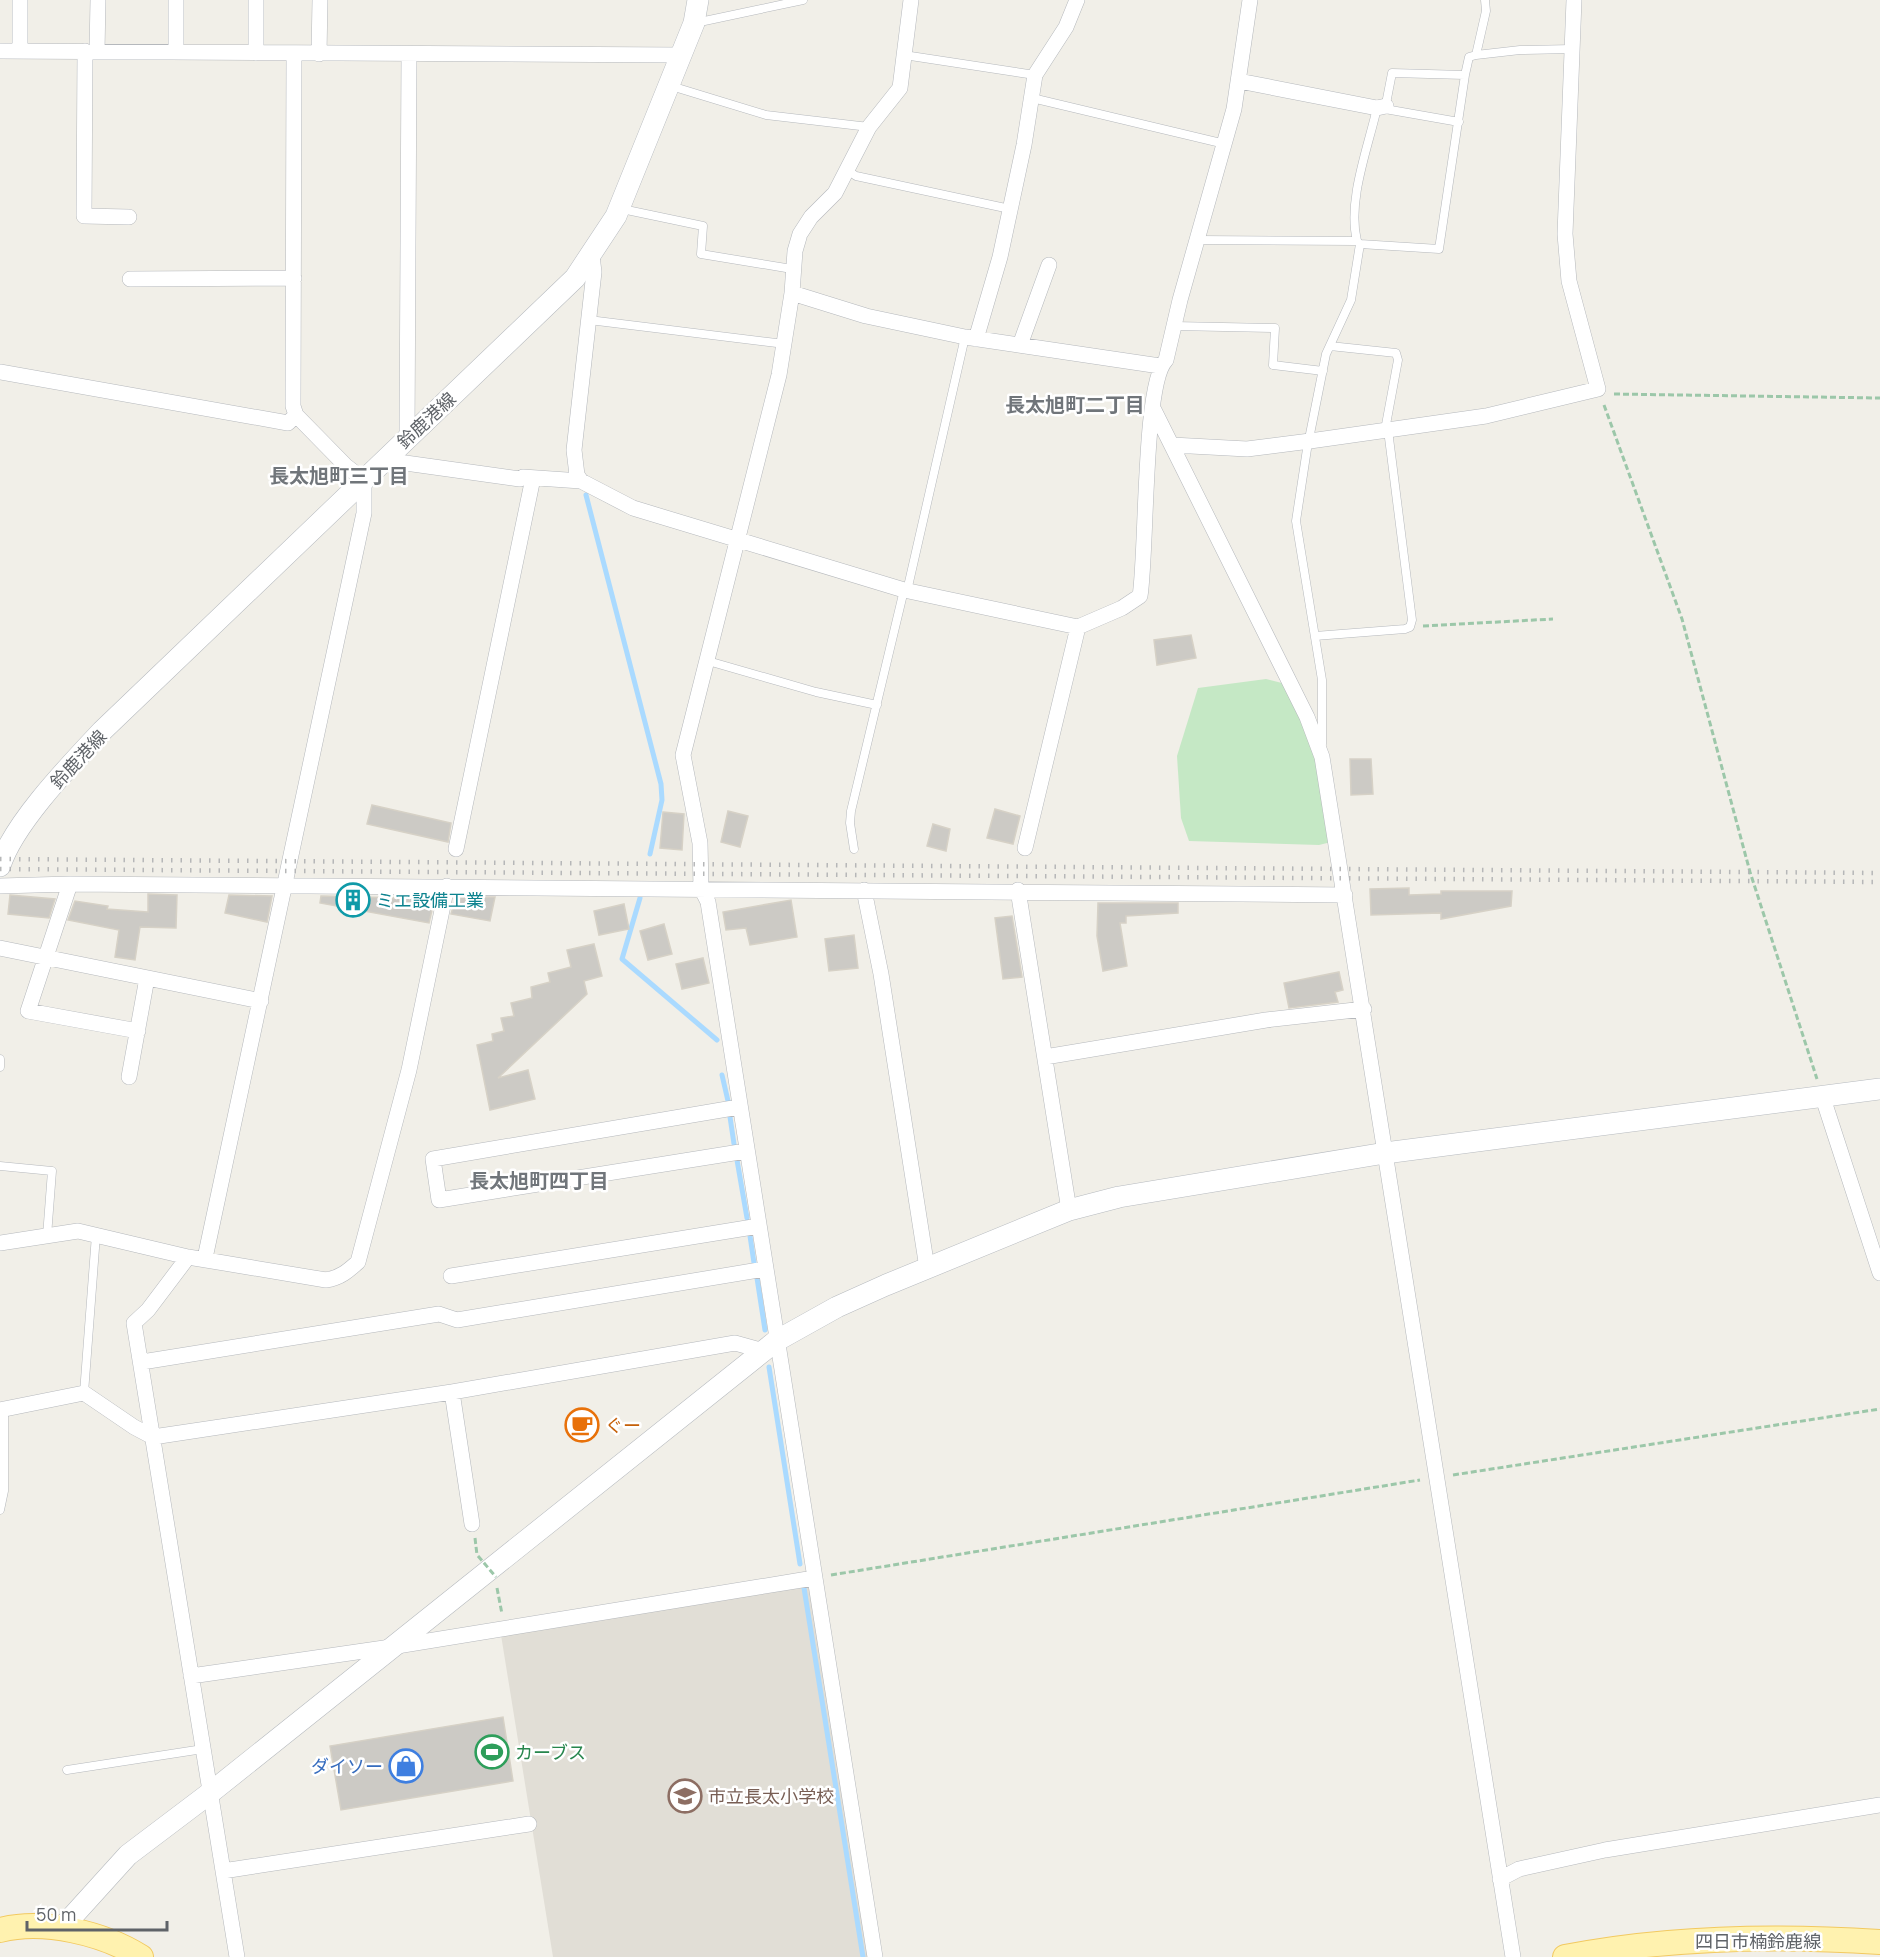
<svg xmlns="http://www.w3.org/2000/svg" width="1880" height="1957" font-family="Manrope,'Noto Sans JP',sans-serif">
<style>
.education{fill:#e1ded6}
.green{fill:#c5e8c5}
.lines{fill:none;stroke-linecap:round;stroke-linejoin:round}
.stream{stroke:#aadaff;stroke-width:5}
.building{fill:#cccac5;stroke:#d6d1c6;stroke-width:1.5}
.lane-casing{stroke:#b5b8bc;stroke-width:9}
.street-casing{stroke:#b5b8bc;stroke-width:16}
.secondary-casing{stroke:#b6babf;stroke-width:22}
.primary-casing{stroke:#f2c960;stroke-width:26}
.path{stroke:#9cc7a9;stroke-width:3;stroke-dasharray:6 3;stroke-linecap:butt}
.lane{stroke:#fff;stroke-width:8}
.street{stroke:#fff;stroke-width:15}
.secondary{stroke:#fff;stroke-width:21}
.primary{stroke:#fff2af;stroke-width:24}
.rail{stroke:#b6b7b8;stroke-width:4.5;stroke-dasharray:1.5 8;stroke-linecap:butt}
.path-bridge{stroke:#9cc7a9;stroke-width:3;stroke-dasharray:6 3;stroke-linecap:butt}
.labels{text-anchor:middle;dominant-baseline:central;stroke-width:5;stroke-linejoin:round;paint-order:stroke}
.street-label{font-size:18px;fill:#5f6368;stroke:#fff}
.culture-label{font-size:18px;fill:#0d838f;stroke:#fff;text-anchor:start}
.food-label{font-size:18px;fill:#c56008;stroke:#fff;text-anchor:start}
.leisure-label{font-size:18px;fill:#27864d;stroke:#fff;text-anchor:start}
.shop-label{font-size:18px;fill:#366cbe;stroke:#fff;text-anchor:end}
.education-label{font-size:18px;fill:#785e54;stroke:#fff;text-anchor:start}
.neighbourhood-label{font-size:20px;font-weight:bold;fill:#70757a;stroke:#fff}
</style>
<rect width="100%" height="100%" fill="#f1efe8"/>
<!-- education -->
<path class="education" d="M806 1585 810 1589 869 1957H553L501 1635Z"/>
<!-- green -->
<path class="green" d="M1266 679 1286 684 1316 751 1331 842 1319 845 1189 841 1181 818 1177 756 1198 688Z"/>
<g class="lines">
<!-- stream -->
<path class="stream" d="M586 495 661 784 662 800 650 854
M640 898 622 959 717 1040
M722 1075 728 1101
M730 1117 734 1144
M737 1160 747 1218
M750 1236 754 1263
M757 1278 765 1330
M769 1367 800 1564
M804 1588 863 1957"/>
</g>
<!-- building -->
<path class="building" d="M1191 635 1196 658 1157 665 1154 640Z
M1350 759H1371L1373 794 1351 795Z
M372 805 451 823 448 842 367 824Z
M995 809 1020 816 1013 844 987 838Z
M728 811 748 816 740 847 721 842Z
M663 812 684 814 682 850 660 848Z
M933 824 950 829 946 851 927 846Z
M1409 888V895L1441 894V891H1512L1511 906 1441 919V913L1371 915 1370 889Z
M148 894 177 895 176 928 140 927 135 960 115 957 119 930 68 920 75 901 108 906 107 909 148 912Z
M10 895 55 899 49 918 8 914Z
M229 895 272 896 267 922 225 913Z
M321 896 402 898 435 897 429 923 320 903Z
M456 897H495L490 921 451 914Z
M791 900 797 937 750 945 746 928 726 930 723 912Z
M1098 903H1178V913L1126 916V923H1120L1127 966 1103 971 1097 936Z
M624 904 629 929 599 935 594 911Z
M1012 916 1022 977 1003 979 995 918Z
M664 924 672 954 648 960 640 931Z
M854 935 858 968 829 971 825 939Z
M594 944 602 976 584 981 587 994 498 1078 528 1070 535 1099 490 1110 477 1045 493 1041 492 1034 504 1031 501 1018 514 1016 511 1003 532 998 531 987 550 982 548 973 571 967 567 950Z
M703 958 709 983 682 989 676 964Z
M1339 972 1343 990 1335 992 1338 1002 1289 1008 1284 983Z
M503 1717 513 1781 341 1810 330 1746Z"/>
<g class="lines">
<!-- lane casing -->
<g class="lane-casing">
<path id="lane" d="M695 23 803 0
M904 55 1035 75
M1476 55 1520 50 1572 49
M671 86 766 115 869 127
M1032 98 1225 144
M1459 122 1385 109 1392 73 1465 75
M847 170 856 176 1010 209
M622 209 703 226 701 254 792 269
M1198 240 1357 241 1360 244 1439 249 1465 75 1469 57 1476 55 1486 11 1485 0
M1357 241C1347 201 1368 148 1377 108
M589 320 785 344
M1174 326 1275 328 1273 365 1323 371
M1330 346 1396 353 1398 360 1385 430
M907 591 965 337
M1315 636 1405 629 1410 627 1412 620 1388 430
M708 661 816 692 877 705
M1322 744V680L1296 521 1307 449 1326 354 1351 300 1360 244
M854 849 850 823 851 811 904 590
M0 1059V1067
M0 1166 52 1171 47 1236
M84 1393 96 1235
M0 1510 4 1491V1409
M67 1770 203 1749"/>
</g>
<!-- street casing -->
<g class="street-casing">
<path id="street" d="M0 51 681 55
M20 51V0
M85 51 84 216 129 217
M97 51 98 0
M176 52V0
M256 53V0
M294 54 293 406 296 415
M319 54 320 0
M1239 81 1377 108 1386 106
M592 256 594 272 574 450 577 475 581 481 633 508 904 590 1078 627 1122 608 1140 596C1147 554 1143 383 1166 360L1180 300 1234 109 1250 0
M130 279 294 278
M792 293 866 316 965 337 1160 366
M976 339 1000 257 1024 145 1035 75 1066 27 1077 0
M1020 345 1049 265
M0 372 288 423 296 415 346 466 364 480V513L205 1258
M1154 410 1307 717 1322 757 1513 1957
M407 437 409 55
M1172 445 1247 449 1310 441 1486 416 1598 389 1569 281 1565 234 1574 0
M384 460 520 479 523 477 581 481
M1025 848 1078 627
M456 849 533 478
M70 884 28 1011 138 1031
M0 886 70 884 1345 895
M864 890 881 974 927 1268
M1018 890 1069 1210
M0 948 261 1001
M1045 1057 1266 1020 1364 1009
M129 1077 147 978
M1822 1095 1880 1273
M739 1107 433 1159 439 1200 746 1151
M0 1243 78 1231 188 1257 326 1280C340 1278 348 1271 358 1262L409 1070 447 886
M188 1257 148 1310 134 1323 237 1957
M451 1276 759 1226
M142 1362 439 1314 457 1320 765 1269
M452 1392 472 1524
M0 1410 84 1393 134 1427 153 1437 452 1392 735 1343 764 1351
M191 1676 391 1647 814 1578
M223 1871 529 1824
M1500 1879 1519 1869 1605 1850 1880 1805
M875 1957 708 902 701 888 700 843 683 755 779 375 792 293 795 251 800 234 811 217 835 193 869 127 900 88 911 0"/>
</g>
<!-- secondary casing -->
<g class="secondary-casing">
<path id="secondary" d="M0 866C13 824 71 764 102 731L575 278 616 216 694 23 698 0
M61 1929 128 1855 210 1793 776 1341 837 1307 886 1285 1069 1210 1119 1197 1385 1153 1880 1089"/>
</g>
<!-- primary casing -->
<g class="primary-casing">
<path id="primary" d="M0 1930C44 1919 103 1933 141 1957
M1565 1957C1668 1937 1775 1935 1880 1942"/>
</g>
<!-- path -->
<path class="path" d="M1614 394 1880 398
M1604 405 1682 619 1750 872 1817 1079
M1423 626 1553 619
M1453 1475 1880 1409
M475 1538 477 1555
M831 1575 1420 1480
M497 1588 502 1614"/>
<!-- lane -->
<use href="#lane" class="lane"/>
<!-- street -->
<use href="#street" class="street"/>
<!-- secondary -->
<use href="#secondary" class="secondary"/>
<!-- primary -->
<use href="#primary" class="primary"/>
<!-- rail -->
<path class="rail" d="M0 859 1880 873
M0 869 1880 882"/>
<!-- path-bridge -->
<path class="path-bridge" d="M478 1556 496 1577"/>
</g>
<!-- icons -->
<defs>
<g id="building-ring" transform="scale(1.725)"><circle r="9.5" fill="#fff" stroke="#0f9aa8" stroke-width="1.5"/><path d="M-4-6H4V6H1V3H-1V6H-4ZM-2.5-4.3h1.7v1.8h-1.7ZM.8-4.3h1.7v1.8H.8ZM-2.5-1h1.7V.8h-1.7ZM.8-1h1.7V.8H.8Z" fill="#0f9aa8"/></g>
<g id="cafe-ring" transform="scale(1.725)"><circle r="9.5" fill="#fff" stroke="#e8710a" stroke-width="1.5"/><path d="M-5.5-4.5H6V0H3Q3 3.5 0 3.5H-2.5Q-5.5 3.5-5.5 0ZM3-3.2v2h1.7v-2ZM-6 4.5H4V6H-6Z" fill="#e8710a"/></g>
<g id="stadium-ring" transform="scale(1.725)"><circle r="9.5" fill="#fff" stroke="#2e9e5b" stroke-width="1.5"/><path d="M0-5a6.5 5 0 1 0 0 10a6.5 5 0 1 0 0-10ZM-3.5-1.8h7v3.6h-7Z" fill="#2e9e5b"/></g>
<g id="shop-ring" transform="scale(1.725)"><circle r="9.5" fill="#fff" stroke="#3f7fe0" stroke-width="1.5"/><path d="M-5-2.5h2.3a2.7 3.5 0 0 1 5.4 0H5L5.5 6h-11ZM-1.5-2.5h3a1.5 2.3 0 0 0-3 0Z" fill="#3f7fe0"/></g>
<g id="school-ring" transform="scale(1.725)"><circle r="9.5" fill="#fff" stroke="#8d6e63" stroke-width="1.5"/><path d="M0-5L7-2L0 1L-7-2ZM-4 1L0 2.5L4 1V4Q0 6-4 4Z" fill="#8d6e63"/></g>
</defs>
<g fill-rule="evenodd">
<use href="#building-ring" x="353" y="900"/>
<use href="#cafe-ring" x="582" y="1425"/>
<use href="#stadium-ring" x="492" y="1752"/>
<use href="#shop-ring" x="406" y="1766"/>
<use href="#school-ring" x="685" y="1796"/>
</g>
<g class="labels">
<!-- street labels -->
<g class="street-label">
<text transform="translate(426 420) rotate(-43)">鈴鹿港線</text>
<text transform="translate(78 759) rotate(-47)">鈴鹿港線</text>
<text x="1758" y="1941">四日市楠鈴鹿線</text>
</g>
<!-- culture labels -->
<g class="culture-label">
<text x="376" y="900">ミエ設備工業</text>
</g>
<!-- food labels -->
<g class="food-label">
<text x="605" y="1425">ぐー</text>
</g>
<!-- leisure labels -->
<g class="leisure-label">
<text x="515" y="1752">カーブス</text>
</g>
<!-- shop labels -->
<g class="shop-label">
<text x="383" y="1766">ダイソー</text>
</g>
<!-- education labels -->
<g class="education-label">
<text x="708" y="1796">市立長太小学校</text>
</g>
<!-- neighbourhood labels -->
<g class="neighbourhood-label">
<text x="1075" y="404">長太旭町二丁目</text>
<text x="339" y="475">長太旭町三丁目</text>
<text x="539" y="1180">長太旭町四丁目</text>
</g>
</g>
<!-- scale -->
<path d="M27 1921v9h140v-9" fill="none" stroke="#5f6368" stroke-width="3"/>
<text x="36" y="1921" font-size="18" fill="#5f6368" stroke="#ffffff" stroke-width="4.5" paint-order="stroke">50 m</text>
</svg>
